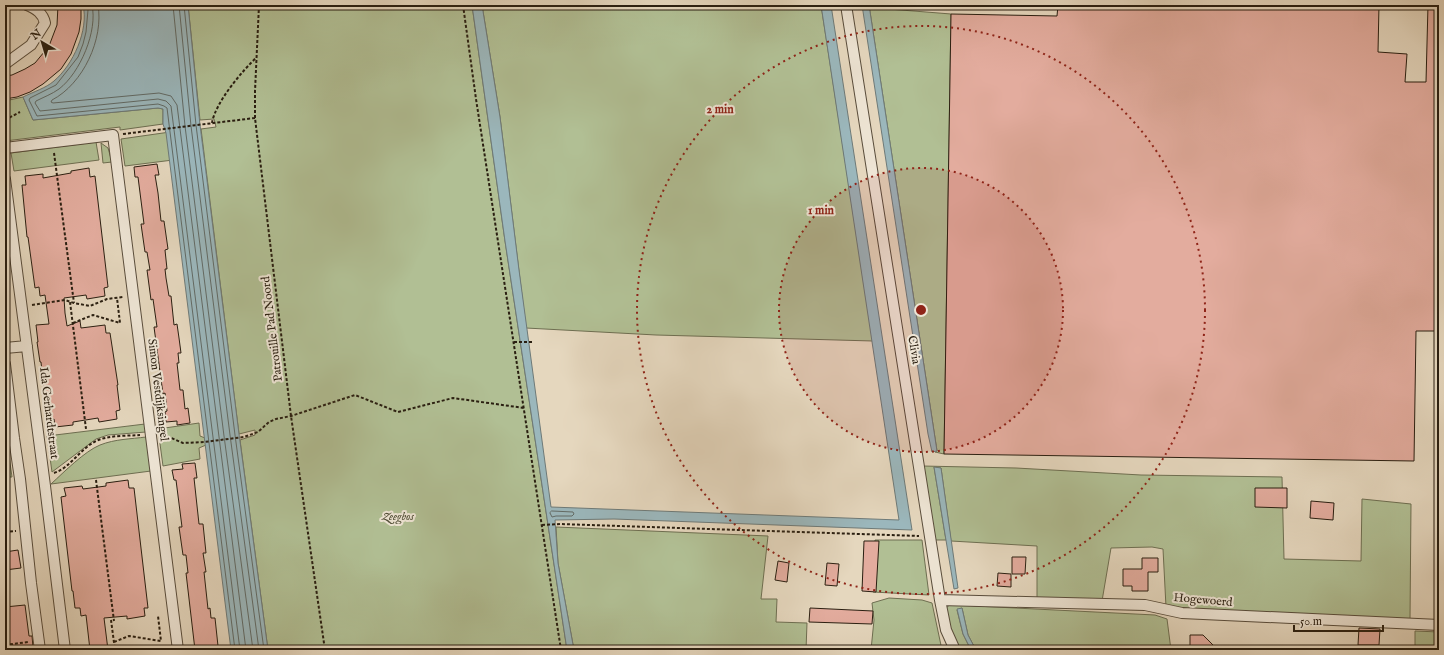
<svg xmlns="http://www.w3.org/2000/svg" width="1444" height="655" font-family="'IM FELL English',serif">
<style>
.green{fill:#b1bf94;stroke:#6e6f52}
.water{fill:#9bb7bc;stroke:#6e7a78}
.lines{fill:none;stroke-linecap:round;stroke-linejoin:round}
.shore{stroke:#626b66;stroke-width:1}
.building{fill:#e3ac9e;stroke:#2a1f11}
.minor-casing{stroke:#594d3c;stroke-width:12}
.path{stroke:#2a1f11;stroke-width:2;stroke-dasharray:3 2;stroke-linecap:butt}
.minor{stroke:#eee5d5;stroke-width:10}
.ring{fill:none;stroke:#8f2418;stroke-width:2;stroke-dasharray:2 4}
.labels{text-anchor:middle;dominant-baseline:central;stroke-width:4;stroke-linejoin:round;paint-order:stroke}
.street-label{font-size:12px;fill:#2a1f11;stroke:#eee5d5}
.park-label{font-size:12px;font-style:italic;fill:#524f38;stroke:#eee5d5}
.centre{fill:#8f2418;stroke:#eee5d5;stroke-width:2}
.ring-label{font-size:12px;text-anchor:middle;font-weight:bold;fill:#8f2418;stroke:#eee5d5;stroke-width:4;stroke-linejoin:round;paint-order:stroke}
</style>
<rect width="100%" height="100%" fill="#e5d7be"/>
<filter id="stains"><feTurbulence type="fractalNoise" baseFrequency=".005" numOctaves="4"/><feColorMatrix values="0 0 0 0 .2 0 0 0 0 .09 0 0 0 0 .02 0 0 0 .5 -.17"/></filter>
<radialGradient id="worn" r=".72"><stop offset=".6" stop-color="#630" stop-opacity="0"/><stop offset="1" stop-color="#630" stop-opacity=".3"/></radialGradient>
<!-- green -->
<path class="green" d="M188 5H472L505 241 567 650H268L240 440 255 435V430L239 434 201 129 216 127 214 119 200 120Z
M482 5H821L873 341 656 335 526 328 500 117Z
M869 5H873L876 8 951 14 944 454 935 452 937 451Z
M23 97 33 120 158 108 163 109V124L120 130V127L5 141V101Z
M170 132 173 160 125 166 121 139Z
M96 142 99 160 14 171 11 153Z
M101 143 108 148 112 162 103 163Z
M1437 366H1439V493H1437Z
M199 423 200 436 205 438 206 445 199 448 200 459 163 466 158 429Z
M145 424 146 432 108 435 96 439 52 472 47 436Z
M146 437 151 471 51 484C64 472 85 451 100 445 115 439 131 439 146 437Z
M5 442H7L12 477H5Z
M922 466 1016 468 1141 475 1282 477 1284 559 1361 561 1362 499 1411 504 1410 619 1282 614 1166 607 1163 549 1152 547 1111 548 1102 601 1037 600V546L951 541 941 468 934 467 946 540H932Z
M556 527 768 536 761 599H777L776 622 807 623 806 650H574L558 563Z
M875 540H922L929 595 873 592Z
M889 598 922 600 932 603 942 650H871L874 620 872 603Z
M952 603 975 606 1155 615 1167 619 1171 650H976L968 635 962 608 957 610 963 634 971 650H958L952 637 946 608Z
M1415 631 1439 632V650H1415Z"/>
<!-- water -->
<path class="water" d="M83 5H188L200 125 239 434 268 650H231L166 133 163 124V109L158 108 33 120 23 97C33 92 46 88 54 81 73 65 89 30 83 5Z
M472 5H482L500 117 519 270 551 507 899 520 821 5H831L912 530 614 519 555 520 558 563 574 650H567L505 241Z
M862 5H869L937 451 932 452 928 434Z
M934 467 941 468 958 588 954 589Z
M962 608 968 635 976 650H971L963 634 957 609Z"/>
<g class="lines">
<!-- shore -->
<path class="shore" d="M87 5 88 10 86 32 83 44 78 57 56 85 30 98 29 100 37 116 158 104 164 106 167 108 235 650
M92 5C98 31 80 73 59 89 52 94 44 97 36 101L35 103 40 111 158 99 166 101 171 106 240 650
M98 5C104 39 83 84 52 100L51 102 53 103 159 93 171 96 177 105 246 650
M173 5 185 126 224 436 253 650
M179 5 191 126 230 435 259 650
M184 5 196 125 235 435 264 650
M552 511 573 512 574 514 572 516H556L552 517 550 513Z"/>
</g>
<!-- building -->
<path class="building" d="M58 5H81V19L79 32 71 54 61 69 43 84 30 92 17 97 5 99V76L12 75 25 69 35 63 49 46 57 25Z
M1058 5H1379L1378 52 1407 54 1405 82H1426L1428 5H1439V331H1416L1414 461 944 454 951 14 1057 16Z
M157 164 159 175H155L158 193 161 221H164L168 249 165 250 167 269H165L166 278 169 296H171L174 325 177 324 179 338 181 353H178L179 363H177L180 390H183L185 409 188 408 190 423 177 425V421L166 422 165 412 167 411 165 393 163 394 154 327H157L153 299 151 300 147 270H150L147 252H145L141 224H144L138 177H135L134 167Z
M89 168 90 177 95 176 108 287 104 288 105 296 87 299 86 295 64 298 65 313 67 326 80 321 81 328 105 325 106 333H110L118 385H117L120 410 116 411 117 419 99 422 98 418 73 422V425L55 427 54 419 47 420 41 362H40L37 342H38L36 325 49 324 45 295 40 296 39 287 35 288 28 237H27L22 185H26L25 176 43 174V178L71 173V171Z
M195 463 197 478H194L199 524H203L206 553H203L206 572H204L208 609 210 608 211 618H215L218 646 215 647V650H195L186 573H188L186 555H183L179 527H182L176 480H174L172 470 183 469 182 464Z
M128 480 129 488H134L148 608H144L145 616 127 619V616L104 618 108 650H90L86 615 81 616 80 608H75L73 591H72L61 497 66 496 64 488 82 486 83 489 106 486V483Z
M1255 488H1287V508L1255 507Z
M1311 501 1334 503 1333 520 1310 518Z
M864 541H879L876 592 862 591Z
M18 550 21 568 5 570V552Z
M1012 557H1026L1025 574H1012Z
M1142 558H1158V572H1148V591H1132V586H1123V569H1142Z
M778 561 789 563 787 582 775 580Z
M827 563 839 564 837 586 825 585Z
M998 573 1011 574V587L997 586Z
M25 605 29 636H32L33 647 6 650 5 607Z
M810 608 873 611 872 624 809 622Z
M1359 628 1380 629 1379 645H1358Z
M1190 635H1203L1213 645 1207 650H1190Z"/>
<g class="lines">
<!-- minor casing -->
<g class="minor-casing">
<path id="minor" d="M846 5 940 600 946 630 955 650
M5 64 31 45 45 23C43 13 36 9 27 5
M5 148 113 135 178 650
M5 179 45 486 65 650
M5 348 27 346
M5 364 14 438 20 479 31 583 40 650
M940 600 1145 605 1182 613 1439 625"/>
</g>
<!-- path -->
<path class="path" d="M259 5 255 91V118L291 416 325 650
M463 5 476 99 561 650
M5 120 20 112
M212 123C215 103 242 71 257 57
M123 134 255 118
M54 153 74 303
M70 302 86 429
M32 305 65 300 74 303 90 306 107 299 123 297
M73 323 93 315 120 323 117 298
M514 342H534
M162 436 169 437 183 443 204 442 244 437 258 432 269 422 276 419 291 416 355 395 398 412 453 398 524 408
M54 473C70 468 80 449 96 441 109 435 126 436 140 435
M96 480 114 621
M542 525 560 524 919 536
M5 532 16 531
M111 620 115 650
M114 642 129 636 161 641 158 616
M5 645 28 642"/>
<!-- minor -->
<use href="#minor" class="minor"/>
</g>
<!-- distance rings -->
<circle cx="921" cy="310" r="142" fill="#8f2418" fill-opacity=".12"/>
<g class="ring">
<circle cx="921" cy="310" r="142"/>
<circle cx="921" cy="310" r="284"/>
</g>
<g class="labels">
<!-- street labels -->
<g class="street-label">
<text transform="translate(272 329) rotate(-97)">Patrouille Pad Noord</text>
<text transform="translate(914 350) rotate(81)">Clivia</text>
<text transform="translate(158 390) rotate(83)">Simon Vestdijksingel</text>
<text transform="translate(49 413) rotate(83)">Ida Gerhardtstraat</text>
<text transform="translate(1203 600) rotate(5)">Hogewoerd</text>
</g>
<!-- park labels -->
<g class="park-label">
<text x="398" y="516">Zeegbos</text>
</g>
</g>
<circle cx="921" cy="310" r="6" class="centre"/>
<g class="ring-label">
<text x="720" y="113">2 min</text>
<text x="821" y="214">1 min</text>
</g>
<!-- margin -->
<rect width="1444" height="655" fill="none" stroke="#e5d7be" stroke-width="20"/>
<rect x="6" y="6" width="1432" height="643" fill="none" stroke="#2a1f11" stroke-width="2"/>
<rect x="10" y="10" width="1424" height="635" fill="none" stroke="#2a1f11"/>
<!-- north arrow -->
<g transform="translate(42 42) rotate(322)" stroke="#eee5d5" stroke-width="3" paint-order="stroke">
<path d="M0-3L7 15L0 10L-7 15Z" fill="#2a1f11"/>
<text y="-6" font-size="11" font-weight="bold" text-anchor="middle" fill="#2a1f11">N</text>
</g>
<!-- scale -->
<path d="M1294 625v6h89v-6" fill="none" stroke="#2a1f11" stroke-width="2"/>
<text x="1300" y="625" font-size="12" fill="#2a1f11" stroke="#eee5d5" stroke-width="3" paint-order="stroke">50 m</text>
<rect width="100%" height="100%" filter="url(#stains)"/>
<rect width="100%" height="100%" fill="url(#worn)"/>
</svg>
